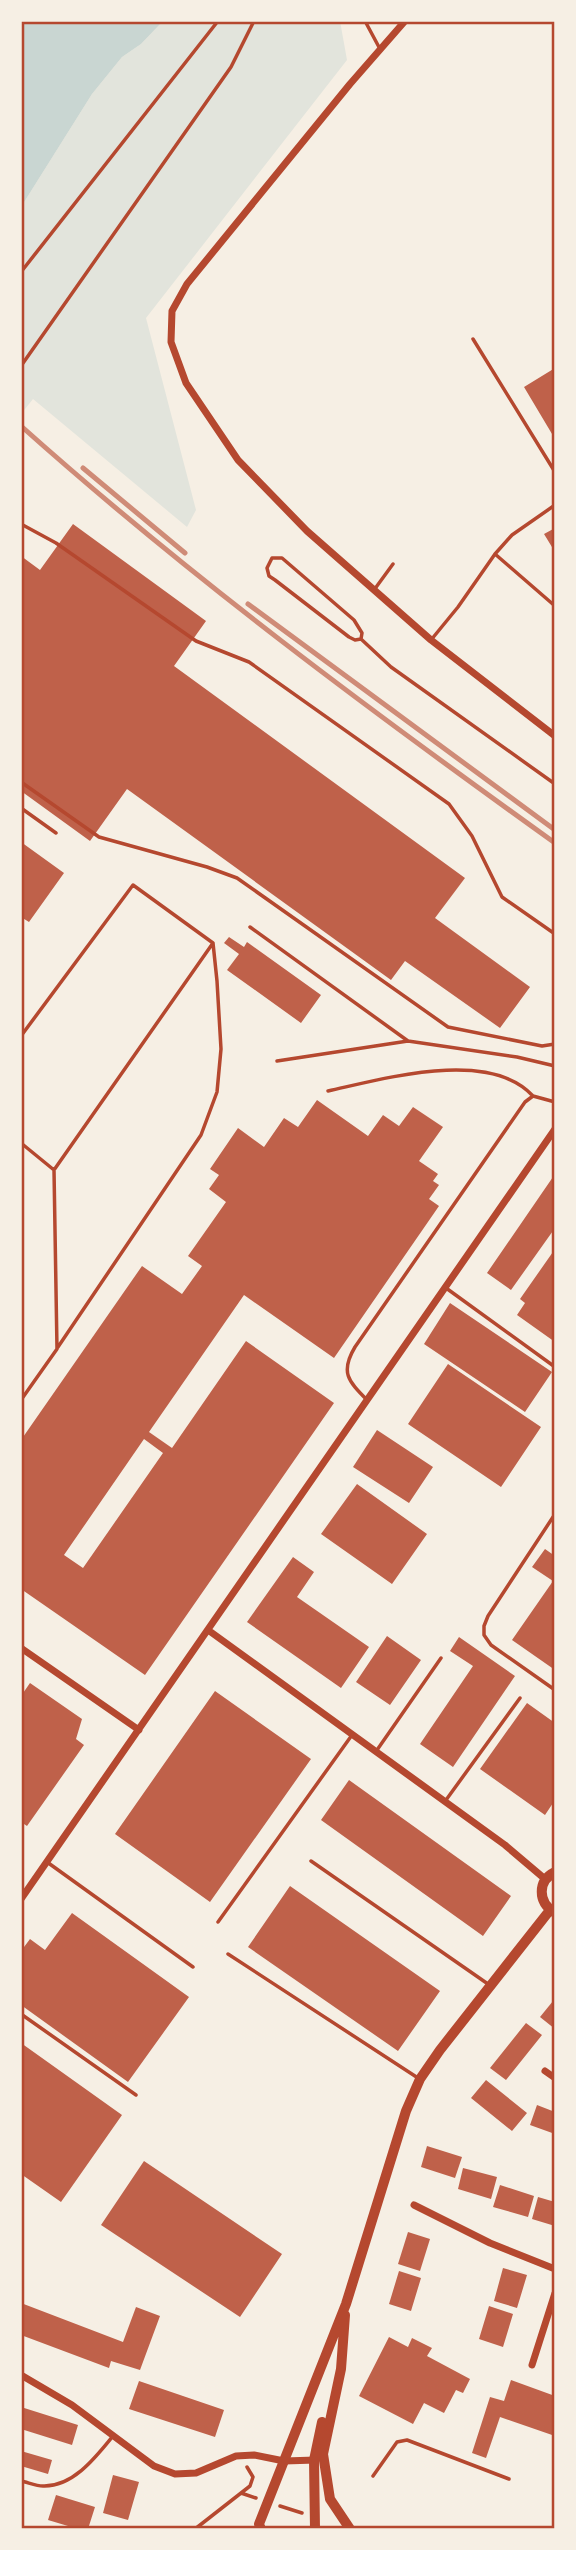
<svg xmlns="http://www.w3.org/2000/svg" width="576" height="2550" font-family="'Fira Sans',sans-serif">
<style>
.green{fill:#e2e4dc}
.water{fill:#c9d6d2}
.building{fill:#bf614a;fill-rule:evenodd}
.lines{fill:none;stroke-linecap:round;stroke-linejoin:round}
.path{stroke:#b5482f;stroke-width:3.5}
.service{stroke:#b5482f;stroke-width:3.5}
.minor{stroke:#b5482f;stroke-width:7}
.tertiary{stroke:#b5482f;stroke-width:10}
.rail{stroke:#cf8b77;stroke-width:5}
.neatline{fill:none;stroke:#b5482f;stroke-width:2.5}
</style>
<rect width="100%" height="100%" fill="#f6efe4"/>
<!-- green -->
<path class="green" d="M163 21H340L347 60 146 318 196 510 187 527 33 399 21 414V207L92 94 122 57 141 44Z"/>
<!-- water -->
<path class="water" d="M21 21H163L141 44 122 57 92 94 21 207Z"/>
<!-- building -->
<path class="building" d="M555 368V439L524 387Z
M73 524 206 621 174 666 465 878 435 918 530 987 500 1028 405 961 391 980 127 789 90 841 21 791V556L40 570Z
M555 528V552L544 534Z
M21 842 64 873 29 922 21 917Z
M229 937 244 947 247 942 321 995 301 1023 227 970 239 954 224 943Z
M317 1100 368 1136 383 1115 399 1126 413 1107 443 1127 419 1161 438 1174 433 1181 439 1185 429 1199 439 1206 334 1358 244 1295 149 1432 172 1448 246 1341 334 1403 145 1675 21 1589V1440L142 1266 182 1294 202 1266 188 1256 226 1202 209 1189 219 1175 210 1169 238 1128 264 1147 284 1118 298 1127ZM144 1439 163 1453 83 1568 64 1555Z
M555 1174V1228L511 1290 487 1273Z
M555 1249V1342L517 1315 525 1303 520 1299Z
M450 1303 552 1372 525 1412 424 1344Z
M448 1364 541 1427 501 1487 408 1424Z
M377 1430 433 1467 409 1503 353 1467Z
M357 1484 427 1534 392 1584 321 1534Z
M545 1549 555 1556V1670L512 1640 553 1581 532 1567Z
M293 1557 314 1572 297 1597 369 1647 341 1688 247 1622Z
M387 1636 421 1660 390 1705 356 1682Z
M459 1637 515 1676 453 1767 420 1744 473 1666 450 1651Z
M30 1683 82 1719 76 1739 84 1745 27 1826 21 1822V1696Z
M215 1691 311 1759 210 1902 115 1834Z
M527 1703 555 1723V1800L545 1815 480 1769Z
M349 1780 511 1896 483 1936 321 1820Z
M290 1886 440 1991 398 2051 248 1947Z
M72 1913 189 1997 128 2082 21 2005V1951L30 1939 45 1950Z
M553 2001 555 2002V2029L540 2017Z
M526 2023 542 2035 506 2080 490 2068Z
M21 2043 122 2115 61 2202 21 2174Z
M486 2080 527 2113 512 2131 471 2098Z
M537 2105 555 2112V2134L530 2125Z
M427 2146 462 2157 455 2178 421 2167Z
M144 2161 282 2254 240 2317 101 2225Z
M463 2168 497 2177 491 2199 458 2189Z
M500 2185 534 2196 528 2217 493 2207Z
M538 2197 555 2202V2226L532 2219Z
M408 2232 430 2239 420 2271 398 2264Z
M503 2268 527 2275 517 2308 494 2301Z
M399 2271 421 2278 411 2311 389 2304Z
M21 2303 123 2342 136 2307 160 2316 140 2370 111 2361 109 2368 21 2335Z
M489 2306 513 2314 503 2347 479 2339Z
M389 2337 408 2347 412 2338 432 2348 427 2356 470 2379 463 2393 456 2390 444 2413 424 2403 413 2424 359 2396Z
M511 2380 555 2396V2436L500 2417 486 2458 472 2453 490 2397 504 2401Z
M139 2381 224 2410 215 2437 129 2409Z
M21 2407 78 2425 72 2445 21 2429Z
M21 2451 52 2460 48 2474 21 2466Z
M113 2475 139 2482 128 2520 103 2513Z
M56 2495 95 2507 88 2529H78L48 2520Z"/>
<g class="lines">
<!-- path -->
<path class="path" d="M21 272 218 21
M21 366 231 67 254 21
M241 2493 256 2498
M280 2506 302 2513
M195 2529 250 2486 253 2477 247 2467"/>
<!-- service -->
<path class="service" d="M365 21 380 49
M473 339 555 472
M21 524 56 543 196 641 249 662 449 804 472 836 502 897 555 934
M495 554 555 606
M374 590 393 564
M361 639 362 633 354 620 282 558H272L267 568 269 576 275 580 349 637 355 640 361 639 391 667 555 784
M431 640 458 607 495 554 512 535 555 505
M21 782 99 837 207 867 237 878 448 1027 542 1046 555 1044
M21 808 56 833
M250 927 408 1041
M21 1036 133 885 213 943 54 1170 57 1349 21 1400
M277 1061 408 1041 517 1057 555 1066
M328 1091C383 1079 489 1048 533 1096
M21 1143 54 1170
M446 1288 555 1367
M58 1347 201 1135 217 1092 221 1049 217 981 213 943
M367 1400C348 1381 340 1372 355 1347L525 1102 533 1096 555 1102
M555 1514 488 1616 484 1626V1635L491 1645 555 1690
M377 1750 441 1658
M446 1800 520 1698
M311 1861 488 1984
M47 1862 193 1967
M218 1922 352 1735
M228 1954 418 2078
M21 2014 136 2095
M373 2476 397 2442 407 2440 509 2479
M21 2481C27 2482 36 2486 43 2486 73 2487 96 2457 113 2436"/>
<!-- minor -->
<path class="minor" d="M405 21 350 84 187 284 172 311 171 342 186 383 238 460 307 531 431 640 555 736
M208 1630 505 1845 545 1879
M21 1648 139 1730
M21 1899 555 1129
M545 2071 555 2078
M414 2205 490 2243 555 2269
M532 2365 555 2293
M21 2375 72 2405 154 2466 175 2474 196 2473 236 2456 254 2455 284 2461 316 2460"/>
<!-- tertiary -->
<path class="tertiary" d="M554 1912C538 1902 537 1881 555 1872
M345 2315 341 2369 323 2454 330 2499 350 2529
M261 2529 259 2524 346 2304 406 2111 420 2079 440 2050 550 1910
M315 2529 314 2460 322 2422"/>
<!-- rail -->
<path class="rail" d="M21 426C190 577 371 711 555 843
M83 468 185 553
M248 604 555 830"/>
</g>
<!-- border -->
<rect width="576" height="2550" fill="none" stroke="#f6efe4" stroke-width="46"/>
<rect x="23" y="23" width="530" height="2504" class="neatline"/>
</svg>
